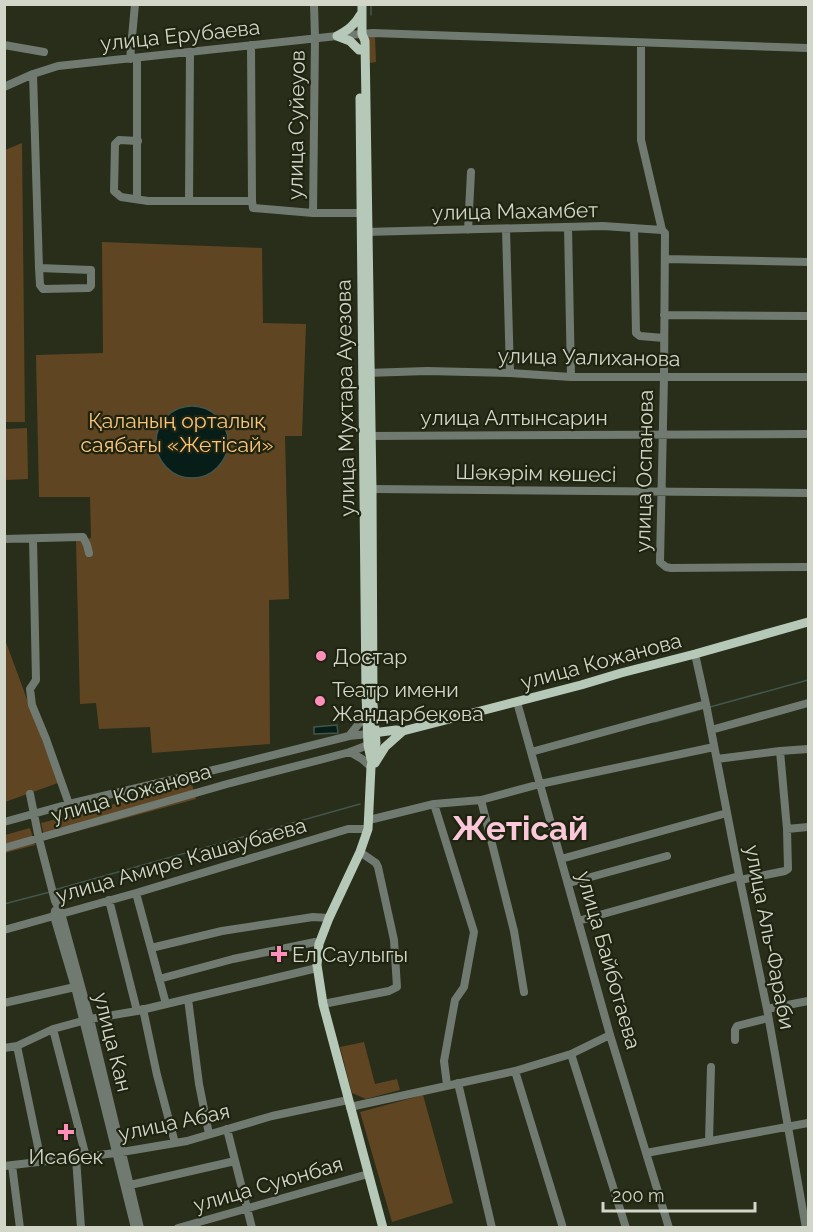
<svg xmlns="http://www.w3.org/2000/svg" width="813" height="1232" font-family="Raleway,sans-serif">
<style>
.green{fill:#604522}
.water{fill:#071e18;stroke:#44554d;stroke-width:1.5}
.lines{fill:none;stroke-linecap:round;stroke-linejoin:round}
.stream{stroke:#44554d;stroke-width:1.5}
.minor{stroke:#717a71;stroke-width:8}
.major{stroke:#b6c9b8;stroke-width:9}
.poi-dot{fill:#ff8eba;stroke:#1e2410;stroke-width:2}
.labels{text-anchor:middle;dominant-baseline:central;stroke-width:4.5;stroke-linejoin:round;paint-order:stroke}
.street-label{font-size:21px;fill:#d2d6c9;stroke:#1e2410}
.park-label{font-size:21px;fill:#fdc47b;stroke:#1e2410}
.poi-label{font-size:21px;fill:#d2d6c9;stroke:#1e2410;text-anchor:start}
.town-label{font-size:33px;font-weight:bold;fill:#fac8d9;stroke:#1e2410}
</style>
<rect width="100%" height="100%" fill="#282e19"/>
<!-- green -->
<path class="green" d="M368 37H375L376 62 370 63Z
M22 143 25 422H5V150Z
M102 242 262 248 263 323 306 324 302 436H285L289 599 269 600 270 744 152 753 150 727 99 729 96 703 80 704 76 541 91 538 90 497H39L36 355 103 353Z
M27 428 28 479 5 480V429Z
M4 637 58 783 5 802H4Z
M192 784 196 799 45 840 41 823Z
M30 828 35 845 5 853V835Z
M364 1042 375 1084 397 1079 400 1090 366 1099 352 1093 340 1047Z
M423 1095 453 1203 392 1222 360 1112Z"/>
<!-- water -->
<path class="water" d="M156 442a36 36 0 1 1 72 0a36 36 0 1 1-72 0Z
M337 725 338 733 314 734V727Z"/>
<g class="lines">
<!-- stream -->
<path class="stream" d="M371 4V15
M710 707 808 680
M655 722 702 709
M54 890 360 804
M4 904 50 892"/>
<!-- minor -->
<path class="minor" d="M641 43V140L662 230 665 233 664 377 660 562 666 567 671 568 808 567
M4 45 44 52
M251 45 252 201 253 208 313 213H367
M130 59 135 4
M33 74 39 268 91 270V286L89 288 43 289 40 285 39 268
M4 87 33 74 58 66 337 36 373 33 808 48
M138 141 119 140 115 144 114 191 121 197 148 201H252
M137 199V59
M189 201 190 52
M313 213 315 38 314 4
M568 227 571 377
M634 228 636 333 640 336 664 338
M506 229 510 373
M468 230 471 172
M364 232 603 226 662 230
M665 259 808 262
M664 315 808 316
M366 373 427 371 510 373 571 377H808
M368 436 808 434
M372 489 808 493
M4 539 80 537H83L87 545 89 553
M33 539 36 680 30 689 32 705 46 739 69 804
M695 654 706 704 740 880 767 1009 806 1228
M517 702 610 1035 669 1228
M711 730 808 703
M349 736 361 721 366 711
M350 752 362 759 371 767
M531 752 706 704
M717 759 780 751 808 749
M30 794 39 839 55 901 61 913 90 1019 140 1228
M481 800 514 931 524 992
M434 804 474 932 464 987 455 1000 444 1061 447 1085
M369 820 434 804 481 800 540 784 714 747
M4 822 69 804 222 768 349 736 368 734
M787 829 808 827
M4 848 227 784 350 752 368 745
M561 859 727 813
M740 880 785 871 788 869 787 829 780 751
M569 883 667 856
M136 893 166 1004
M109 900 137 1011
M55 911 54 916 75 987 135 1228
M578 921 739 876
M4 930 136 893 348 829H368
M151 948 222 931 313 917 329 918
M159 979 233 959 315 942 319 944
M188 999 199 1084 209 1134
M4 1003 75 987
M323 1004 389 991 397 987 394 940 378 867 376 863 360 852
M143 1009 157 1075 175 1143
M767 1009 808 1001
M53 1029 86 1157
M735 1040V1030L737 1026 768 1018
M17 1046 41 1161
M4 1048 17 1046 53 1029 90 1019 137 1011 317 968
M571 1054 626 1228
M515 1071 563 1228
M458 1083 492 1228
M350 1107 515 1071 571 1054 610 1035
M227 1129 252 1228
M709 1141 711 1067
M646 1153 808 1123
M76 1158 81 1228
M12 1165 20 1228
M4 1166 116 1153 187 1141 272 1116 348 1100
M130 1185 235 1161
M178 1228 368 1174"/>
<!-- major -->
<path class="major" d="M362 4V34L365 41 372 489 373 704 376 743 371 767 368 829 360 852 329 918 319 944 317 965 323 1004 383 1228
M337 36C348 30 355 25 361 14
M337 36 350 41 359 50
M360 98 366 695 368 745 371 759
M373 733 396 730 403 731 581 685 621 673 695 654 808 622
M375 763 385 747 403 731"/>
</g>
<!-- markers -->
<g class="poi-dot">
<circle cx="321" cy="656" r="6"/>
<circle cx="320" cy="701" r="6"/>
<path d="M276 945h6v6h6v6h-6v6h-6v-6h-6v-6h6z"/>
<path d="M63 1123h6v6h6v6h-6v6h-6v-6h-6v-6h6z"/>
</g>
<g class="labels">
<!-- street labels -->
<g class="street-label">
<text transform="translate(180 35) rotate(-6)">улица Ерубаева</text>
<text transform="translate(296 125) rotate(-89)">улица Суйеуов</text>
<text transform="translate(515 211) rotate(-1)">улица Махамбет</text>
<text transform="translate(589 357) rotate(1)">улица Уалиханова</text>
<text transform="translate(345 398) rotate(-91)">улица Мухтара Ауезова</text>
<text x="514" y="417">улица Алтынсарин</text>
<text transform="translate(644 471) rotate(-89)">улица Оспанова</text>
<text transform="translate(536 473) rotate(1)">Шәкәрім көшесі</text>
<text transform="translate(601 661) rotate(-15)">улица Кожанова</text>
<text transform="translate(131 793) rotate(-16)">улица Кожанова</text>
<text transform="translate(181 860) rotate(-16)">улица Амире Кашаубаева</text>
<text transform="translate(770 937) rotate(79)">улица Аль-Фараби</text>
<text transform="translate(609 960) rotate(74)">улица Байботаева</text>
<text transform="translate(113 1042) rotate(76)">улица Кан</text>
<text transform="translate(174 1122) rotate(-12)">улица Абая</text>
<text transform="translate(268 1184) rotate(-16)">улица Суюнбая</text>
</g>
<!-- park labels -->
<g class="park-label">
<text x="177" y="420">Қаланың орталық<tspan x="177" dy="24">саябағы «Жетісай»</tspan></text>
</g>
<!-- poi labels -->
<g class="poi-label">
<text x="333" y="656">Достар</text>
<text x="332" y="689">Театр имени<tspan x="332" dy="24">Жандарбекова</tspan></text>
<text x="292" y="954">Ел Саулыгы</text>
<text x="66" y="1156" text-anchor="middle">Иcабек</text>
</g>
<!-- town labels -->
<g class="town-label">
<text x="520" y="828">Жетісай</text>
</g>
</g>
<!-- border -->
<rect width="813" height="1232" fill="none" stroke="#d2d6c9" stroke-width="12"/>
<!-- scale -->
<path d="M603 1202v9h152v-9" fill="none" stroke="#d2d6c9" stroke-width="3"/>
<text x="612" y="1202" font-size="18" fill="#d2d6c9" stroke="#1e2410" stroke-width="4.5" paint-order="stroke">200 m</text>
</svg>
